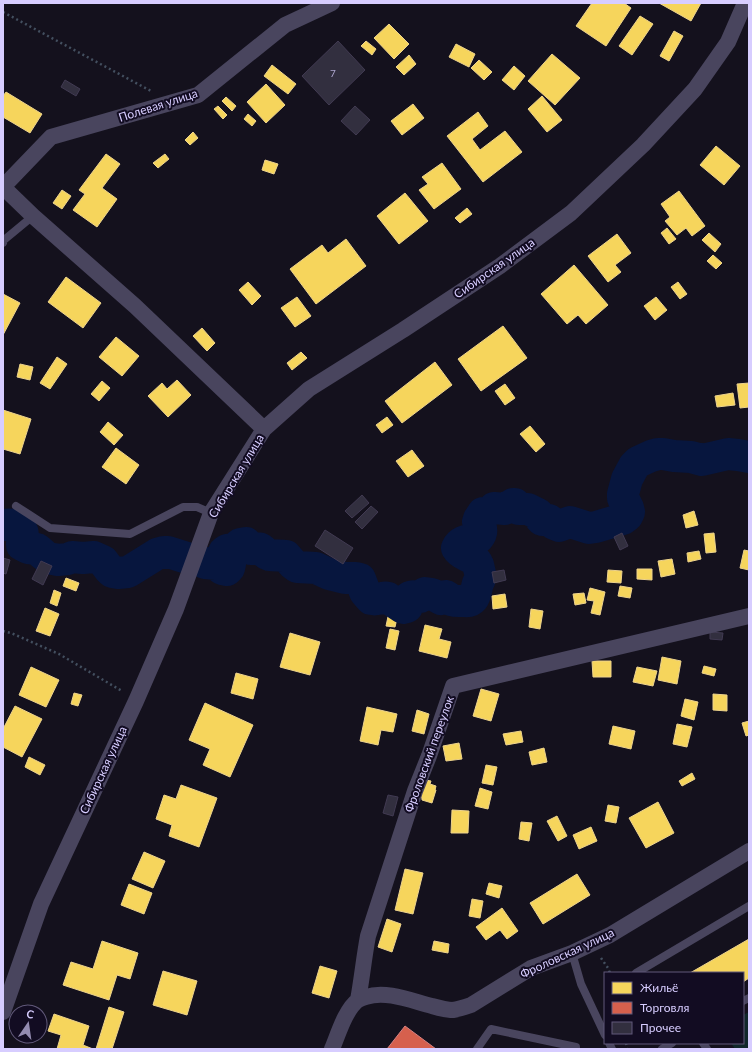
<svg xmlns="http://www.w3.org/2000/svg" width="752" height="1052" font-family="Lato,sans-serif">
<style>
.green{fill:#10272a}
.homes{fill:#f6d55c;stroke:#edd38d}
.shops{fill:#d6604d;stroke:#d68182}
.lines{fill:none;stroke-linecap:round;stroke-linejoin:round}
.river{stroke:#07163e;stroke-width:32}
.building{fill:#322f3f;stroke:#413a52}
.path{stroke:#434f5f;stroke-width:2.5;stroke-dasharray:2 3;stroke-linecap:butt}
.lane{stroke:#49455e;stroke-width:8}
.street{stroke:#49455e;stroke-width:16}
.labels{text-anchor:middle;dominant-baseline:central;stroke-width:4;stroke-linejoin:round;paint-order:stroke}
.number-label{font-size:10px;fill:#aea6cf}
.street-label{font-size:12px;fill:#d7cdff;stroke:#120c22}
</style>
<rect width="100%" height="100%" fill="#14111d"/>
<!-- green -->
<path class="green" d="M749 1012V1047L746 1049H735L731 1043H743V1015Z"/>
<!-- homes -->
<path class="homes" d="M592 3H624L631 8 606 46 576 26Z
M659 3H701L691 21Z
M640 16 653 24 632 55 619 46Z
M389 24 409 44 394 59 374 38Z
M674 31 683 36 669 61 660 56Z
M366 41 376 49 372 55 361 46Z
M456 44 475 54 469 67 449 57Z
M552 54 580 78 555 105 528 81Z
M409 55 416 64 404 75 396 67Z
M479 60 492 72 484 80 471 68Z
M272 65 296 84 288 94 264 76Z
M514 66 525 76 514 90 502 80Z
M266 84 285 105 266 123 247 102Z
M6 92 42 114 30 133 3 117V96Z
M542 96 562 120 547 132 528 109Z
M226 97 236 106 232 111 222 101Z
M413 104 424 118 402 135 391 121Z
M218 106 227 115 223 119 214 109Z
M478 112 488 126 472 139 480 150 505 131 522 152 483 182 447 136Z
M248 114 256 121 252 126 244 119Z
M193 132 198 138 190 145 185 140Z
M716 146 740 166 724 185 700 165Z
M106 154 120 164 102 188 117 199 97 227 73 210 85 194 79 190Z
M165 154 169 159 158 168 153 163Z
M265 160 278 164 274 174 262 170Z
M442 163 461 189 434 209 419 190 428 184 422 177Z
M62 190 71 196 62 209 53 203Z
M679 191 705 226 692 236 686 228 677 235 665 221 670 217 661 204Z
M405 193 428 221 399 244 377 216Z
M467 208 472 214 460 223 455 218Z
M667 228 676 239 669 244 661 233Z
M709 233 721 244 715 252 702 240Z
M617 234 631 253 615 265 621 272 608 282 588 256Z
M346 239 366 266 316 304 290 269 322 245 328 253Z
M713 255 722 263 716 269 707 261Z
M574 265 608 305 586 324 578 315 567 324 541 294Z
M66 277 101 303 83 328 48 302Z
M248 282 261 296 252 305 239 290Z
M678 282 687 294 680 299 671 287Z
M3 294 20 303 3 335Z
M297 297 311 316 295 327 281 308Z
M656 297 667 310 655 320 644 306Z
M503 326 527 358 481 391 458 359Z
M202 328 215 343 207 351 193 336Z
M116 337 139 356 122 376 99 357Z
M301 352 307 358 292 370 287 363Z
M57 357 67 364 50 389 40 383Z
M435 362 452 385 402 423 385 401Z
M20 364 33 367 30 380 17 377Z
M177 380 191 395 168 417 148 396 162 383 167 389Z
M102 381 110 388 99 401 91 394Z
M749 383V407L740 408 737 384Z
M505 384 515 398 505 405 495 391Z
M733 393 735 405 717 407 715 396Z
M3 410 31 419 20 454 3 449Z
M387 417 393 425 382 433 376 425Z
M108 422 123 435 114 445 100 432Z
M530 426 545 444 536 452 520 434Z
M116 448 139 465 126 484 102 467Z
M412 450 424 466 408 477 396 461Z
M694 511 698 525 686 528 683 515Z
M714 533 716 552 706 553 704 534Z
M744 550 749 551V570L740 568Z
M699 551 701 559 688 562 687 553Z
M672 559 675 574 661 577 658 561Z
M637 569H652V580L637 579Z
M608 570 622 571 621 583 607 582Z
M66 578 79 583 76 591 63 586Z
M620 586 632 588 630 598 618 596Z
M590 588 605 592 600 615 591 613 594 601 587 600Z
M54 590 61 593 57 606 50 603Z
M584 593 586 603 575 605 573 594Z
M505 594 507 607 493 609 492 596Z
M45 608 59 614 50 636 36 631Z
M531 609 543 611 540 629 529 627Z
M389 612 398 614 395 627 386 626Z
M425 625 442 629 439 639 451 642 447 658 419 651Z
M390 629 399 631 395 650 386 648Z
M290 633 320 642 310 675 280 667Z
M662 657 681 661 677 684 658 680Z
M592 661H611V677H593Z
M704 666 716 669 714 676 702 673Z
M31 667 59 680 46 707 19 695Z
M637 667 657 671 653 686 633 682Z
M236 673 258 679 253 699 231 693Z
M481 689 499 694 491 721 473 716Z
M74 693 82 695 78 706 71 704Z
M713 694 727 695V711L713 710Z
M685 699 698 702 694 720 681 716Z
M205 703 253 725 230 777 203 765 210 749 189 740Z
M15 706 42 719 22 757 3 747V729Z
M367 707 397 714 393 732 381 730 378 745 360 741Z
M417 710 429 714 424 734 412 731Z
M749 721V735L746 736 742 723Z
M677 724 692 727 687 747 673 744Z
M613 726 635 731 631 749 609 744Z
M521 731 523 742 506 745 503 734Z
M459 743 462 759 446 761 443 746Z
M544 748 547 762 532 765 529 752Z
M29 757 45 765 40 775 25 767Z
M486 765 497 767 493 785 482 783Z
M692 773 695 779 682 786 679 781Z
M426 780 431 781 430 784 436 786 435 790H436L432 803 422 800V798L419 797Z
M181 785 217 798 199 847 169 836 172 825 156 819 164 795 176 799Z
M480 788 492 792 488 809 475 806Z
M658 802 674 833 646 848 629 818Z
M608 805 619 807 616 823 605 821Z
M452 810 469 811 468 833H451Z
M557 816 567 836 558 841 547 821Z
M521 822 532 823 529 841 519 839Z
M591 827 597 841 579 849 573 835Z
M144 852 165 861 153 888 132 879Z
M405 869 423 873 413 914 395 910Z
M577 874 590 895 543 924 530 903Z
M489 883 502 886 499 898 486 894Z
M129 884 152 893 144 914 121 905Z
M472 899 483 901 480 918 469 916Z
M502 908 518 931 507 939 500 930 486 940 476 927Z
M387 919 401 924 392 952 378 947Z
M749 939V978L743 982V973H690Z
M102 941 138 953 130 979 117 975 109 1000 63 985 71 962 93 969Z
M434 941 449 944 448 953 432 950Z
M320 966 337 971 329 998 312 993Z
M163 971 197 981 187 1015 153 1005Z
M109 1007 124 1012 112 1049H96Z
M54 1014 89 1026 83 1045 93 1049H57L61 1035 48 1031Z"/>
<!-- shops -->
<path class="shops" d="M405 1026 436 1049H387Z"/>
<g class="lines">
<!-- river -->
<path class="river" d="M494 508 505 509 513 504H515L519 509H528L538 514C541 521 542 521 549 520L554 524 559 526 570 522 589 528 596 527 623 519 627 516 629 512 628 508 623 498V494L627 479 634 466 638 462 651 456 658 454H663L674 456 691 457 702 460 728 454 738 455 749 457
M3 525C11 524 23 524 23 536 22 539 22 541 22 545L28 548 37 549 44 555 48 558 58 560 68 559 72 557 83 558 94 557 103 561 109 569 112 572 118 573 128 572 157 554 164 552H168L187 558
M205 563 216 564 222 569 227 570 229 568 230 564 225 556 224 552 227 550 235 549 240 544 246 543 251 549C254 549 258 547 261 549 264 551 265 554 269 555 275 556 281 555 286 556L293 564 297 567 316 568 329 574 345 578H356L360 579 365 592 371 599C380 601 381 596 388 598L403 608 407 607V605L405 601C410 595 413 596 420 597L425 593 432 594 441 599 446 596C453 602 454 601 463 601 476 603 475 593 478 583 479 582 480 579 480 578 481 574 479 569 478 565 474 555 462 557 457 548 461 539 471 541 478 538 483 532 482 528 478 522L479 519 483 513"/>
</g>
<!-- building -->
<path class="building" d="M338 41 365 70 329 105 302 76Z
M65 80 80 89 76 96 61 87Z
M355 106 370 120 356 135 341 121Z
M362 495 369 503 352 518 345 511Z
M371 506 378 512 362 529 355 522Z
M325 530 353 548 343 564 315 546Z
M622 533 628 546 620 550 614 537Z
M3 558 10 560 6 574 3 573Z
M41 561 52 566 43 585 32 579Z
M504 570 506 580 494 583 492 572Z
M710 632 723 633 722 640 710 639Z
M388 795 398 797 393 816 383 813Z"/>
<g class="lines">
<!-- path -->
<path class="path" d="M3 12 151 91
M3 631 11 633 59 654 122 691
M601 958 608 968 610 973
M626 1043 627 1049"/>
<!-- lane -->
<path class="lane" d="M3 243 4 240 33 216
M16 506 50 528 130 534 183 507H197L211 513
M572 953 581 984 605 1035
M636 973 749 906
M743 1001 749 998
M609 1043 612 1049
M703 1043 707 1049
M477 1049 491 1029 576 1047V1049
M662 1049 672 1043"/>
<!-- street -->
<path class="street" d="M264 429 135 306 33 216 3 187 51 137 198 95 285 25 332 3
M358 1000C362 978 364 957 368 936L415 791 429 756 453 686 749 616
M3 1012 41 904 136 701 176 609 211 513 264 429 309 389 403 330 500 266 571 213 643 145 695 89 728 42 745 3
M332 1049C338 1035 345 1010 358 1000 360 999 363 998 366 997 386 990 412 1001 432 1006 439 1008 446 1010 453 1010 459 1009 465 1007 471 1005L531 968 572 953 610 935 749 851"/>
</g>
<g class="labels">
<!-- number labels -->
<g class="number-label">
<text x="333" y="73">7</text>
</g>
<!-- street labels -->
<g class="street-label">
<text transform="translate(158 105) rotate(-18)">Полевая улица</text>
<text transform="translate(494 268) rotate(-35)">Сибирская улица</text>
<text transform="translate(236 476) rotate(-59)">Сибирская улица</text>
<text transform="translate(429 754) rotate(-70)">Фроловский переулок</text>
<text transform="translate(103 770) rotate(-65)">Сибирская улица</text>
<text transform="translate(567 953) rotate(-25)">Фроловская улица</text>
</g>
</g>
<!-- border -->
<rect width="752" height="1052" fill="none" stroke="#d7cdff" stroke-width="8"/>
<!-- legend -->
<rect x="604" y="972" width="140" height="72" fill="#120c22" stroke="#61597a"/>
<rect x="612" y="982" width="20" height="12" fill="#f6d55c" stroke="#61597a"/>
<text x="640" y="992" font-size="12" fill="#d7cdff">Жильё</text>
<rect x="612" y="1002" width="20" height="12" fill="#d6604d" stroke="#61597a"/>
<text x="640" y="1012" font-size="12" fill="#d7cdff">Торговля</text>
<rect x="612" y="1022" width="20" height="12" fill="#322f3f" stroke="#61597a"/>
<text x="640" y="1032" font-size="12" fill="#d7cdff">Прочее</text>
<!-- north arrow -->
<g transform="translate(28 1024) rotate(13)"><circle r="19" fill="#120c22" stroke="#61597a"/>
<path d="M0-3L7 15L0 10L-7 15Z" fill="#938bb0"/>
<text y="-6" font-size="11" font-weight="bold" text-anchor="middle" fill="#d7cdff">С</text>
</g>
</svg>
